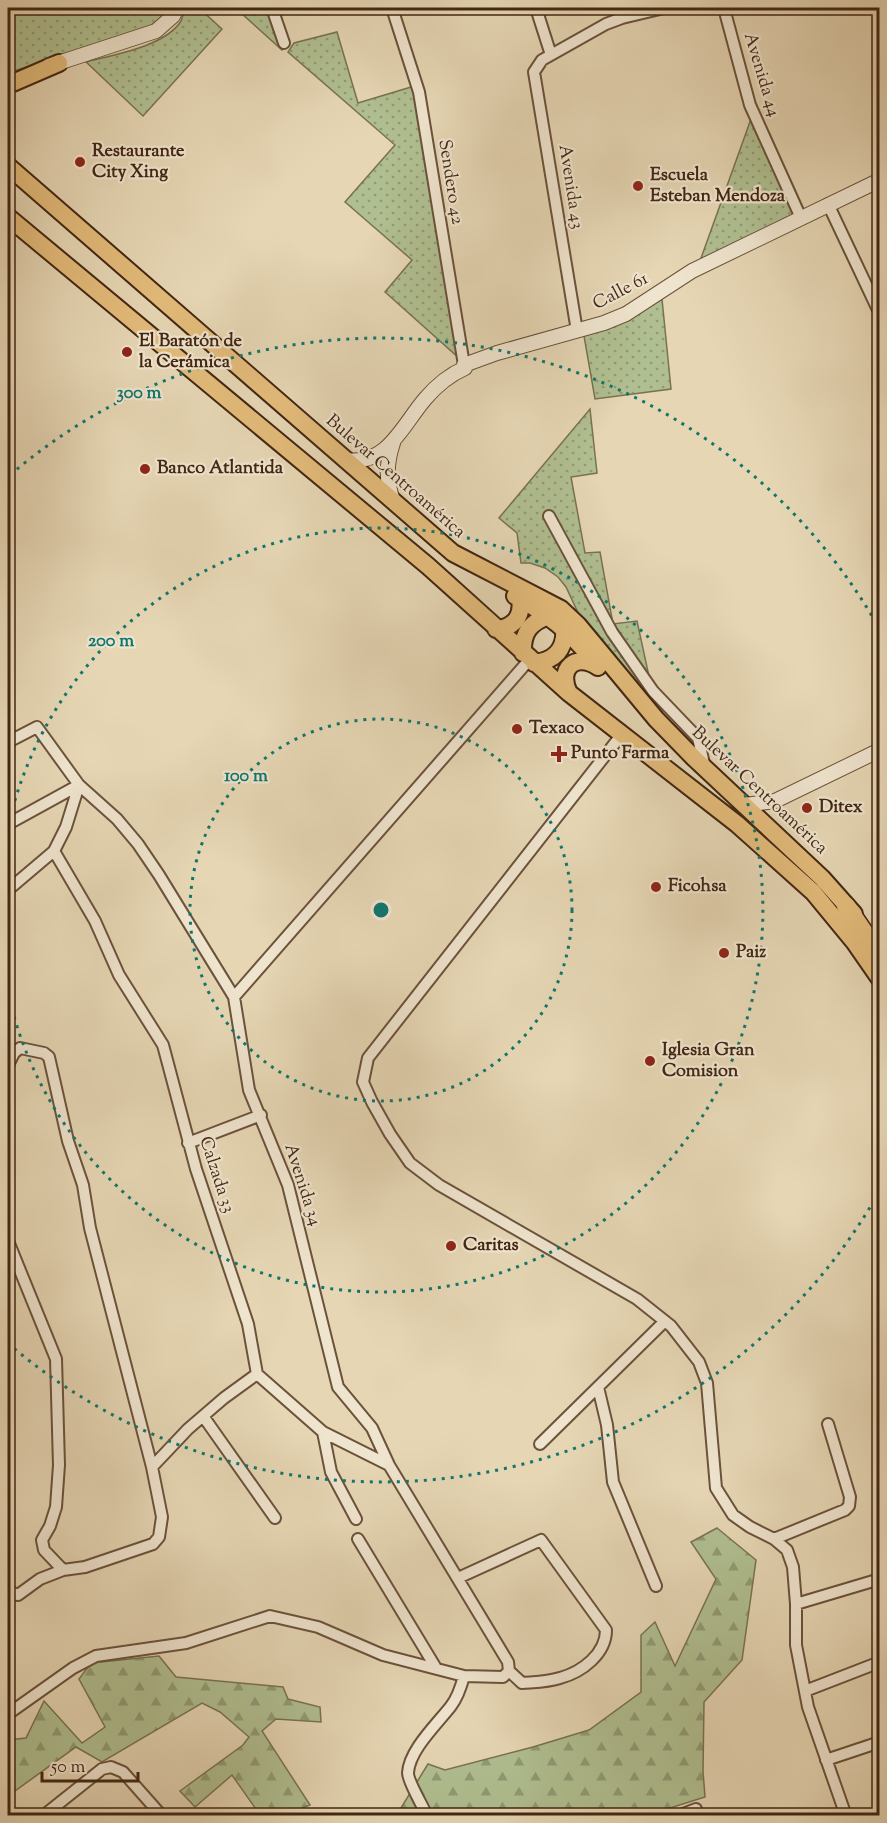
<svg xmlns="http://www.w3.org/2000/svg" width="887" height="1823" font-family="'Sorts Mill Goudy',serif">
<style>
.grass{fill:url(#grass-dots);stroke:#797252;stroke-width:1.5}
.forest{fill:url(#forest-firs);stroke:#797252;stroke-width:1.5}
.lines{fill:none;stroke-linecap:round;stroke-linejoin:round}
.minor-casing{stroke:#6b523b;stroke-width:14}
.tertiary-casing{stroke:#6b523b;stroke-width:16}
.primary-casing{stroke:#422613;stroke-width:20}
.trunk-casing{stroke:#422613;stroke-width:21}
.minor{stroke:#efe4ce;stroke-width:10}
.tertiary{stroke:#efe4ce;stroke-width:14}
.primary{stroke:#e3bb7a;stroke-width:16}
.trunk{stroke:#e3bb7a;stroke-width:18}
.ring{fill:none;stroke:#0f766e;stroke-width:3;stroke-dasharray:3 6}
.poi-dot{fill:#8f2418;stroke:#efe4ce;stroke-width:2}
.labels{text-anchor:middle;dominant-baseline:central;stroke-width:4.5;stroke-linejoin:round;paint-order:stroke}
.street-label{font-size:18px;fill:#422613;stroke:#efe4ce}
.poi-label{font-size:18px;font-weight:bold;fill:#422613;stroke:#efe4ce;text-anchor:start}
.centre{fill:#0f766e;stroke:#efe4ce;stroke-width:3}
.ring-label{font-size:18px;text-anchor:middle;font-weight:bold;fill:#0f766e;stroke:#efe4ce;stroke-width:4.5;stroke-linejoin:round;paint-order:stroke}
</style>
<defs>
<pattern id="grass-dots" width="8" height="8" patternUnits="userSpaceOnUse" patternTransform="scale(1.5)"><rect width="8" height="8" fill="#b0bf91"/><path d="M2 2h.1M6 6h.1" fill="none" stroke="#919b75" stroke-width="1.8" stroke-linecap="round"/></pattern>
<pattern id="forest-firs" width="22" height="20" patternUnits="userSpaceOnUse" patternTransform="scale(1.5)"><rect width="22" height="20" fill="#b0bf91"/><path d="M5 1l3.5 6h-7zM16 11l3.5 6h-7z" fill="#919b75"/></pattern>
</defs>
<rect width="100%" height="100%" fill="#e6d6b4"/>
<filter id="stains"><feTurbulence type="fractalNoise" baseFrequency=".00333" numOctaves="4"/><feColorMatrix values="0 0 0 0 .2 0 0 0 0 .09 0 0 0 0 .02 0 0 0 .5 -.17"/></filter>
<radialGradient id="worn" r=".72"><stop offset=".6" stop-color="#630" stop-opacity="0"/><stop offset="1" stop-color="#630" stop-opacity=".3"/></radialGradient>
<!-- grass -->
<path class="grass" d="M8 8H170L165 16 147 28 8 73Z
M184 8H199L222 29 143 116 86 62C113 55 166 46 181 21 183 18 183 11 184 8Z
M246 8H271L289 43 282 50 241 13Z
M337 32 358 103 421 84 459 358 385 292 412 260 345 202 395 145 288 52 294 43Z
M751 119 795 216 700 261Z
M662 299 671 389 595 399 584 336 630 318Z
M590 409 597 473 571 477 585 553 600 552 613 624 637 621 652 690 636 692 581 619 566 587 558 577 545 568 530 563H521L517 533 499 518Z"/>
<!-- forest -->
<path class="forest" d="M717 1528 756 1560 742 1660 704 1702 703 1771 705 1797 648 1815 396 1816 428 1764 445 1770 533 1747 589 1730 641 1692V1635L655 1622 675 1666 716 1579 691 1542Z
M159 1656 176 1677 283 1687 288 1699 320 1707 321 1722 276 1719 262 1731 310 1805 286 1815H260L232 1775 195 1807 180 1791 243 1745 249 1737 220 1712 202 1703 102 1762 76 1747 8 1796V1740L26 1738 44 1701 82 1743 105 1727 79 1679 91 1663Z"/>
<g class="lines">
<!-- minor casing -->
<g class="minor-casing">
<path id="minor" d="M272 8 284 43
M392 8 419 92 464 365
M536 8 551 55
M721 8 725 12 750 105 801 218
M828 204 880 314
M577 331 534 72 542 60 606 24 622 18 664 8
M549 516 612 632 653 691 698 738 705 768
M622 734 368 1058 363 1082 372 1102 390 1134 410 1163 439 1185 637 1299 671 1326 699 1362 707 1383 716 1488 733 1515 750 1527 774 1539 787 1550 793 1567 796 1604V1645L808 1707 846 1816
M8 742 37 727 79 785 117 819 138 844 159 875 234 997 249 1090 288 1185 338 1387 372 1428 389 1465 508 1662 509 1671
M8 824 79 785
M54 851 95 921 119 975 163 1045 196 1169 248 1324 257 1374 323 1432 389 1465
M8 890 54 851 66 827 79 785
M234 997 530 659
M8 1065 14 1053 20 1048 44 1053 49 1057 68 1141 83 1185 90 1228 152 1467 162 1517 159 1537 153 1544 85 1567 63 1570 44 1550 42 1540 50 1526 56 1507 59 1465 56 1359 8 1241
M188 1143 261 1115
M598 1387 607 1425 613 1482 656 1586
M203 1416 275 1518
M323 1432 331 1472 356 1519
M540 1444 665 1321
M152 1467 188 1429 224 1398 257 1374
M358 1539 436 1668
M774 1539 845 1510 849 1506 850 1497 828 1424
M458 1578 541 1540 606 1630C606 1654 582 1672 560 1678 548 1682 534 1682 522 1683L509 1671
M8 1591 18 1595 40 1579 63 1570
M796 1604 880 1579
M805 1691 880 1662
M8 1714 73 1668 96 1656 186 1643 270 1616 318 1627 383 1655 464 1676 503 1677 509 1671
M826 1760 880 1742
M43 1816 102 1769 111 1767 123 1772 162 1816
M427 1816C423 1806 408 1782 408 1773 409 1750 438 1723 451 1706 458 1697 461 1687 464 1676
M678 1816 696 1809"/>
</g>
<!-- tertiary casing -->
<g class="tertiary-casing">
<path id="tertiary" d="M49 66 156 31 173 16 177 8
M393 443C386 464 386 480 393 501
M346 460C387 466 402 426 425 399 436 386 449 375 465 368L464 365 497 353 604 323 626 314 692 271 880 180
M745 805 775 801 880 750"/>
</g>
<!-- primary casing -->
<g class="primary-casing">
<path id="primary" d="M8 85 59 63
M8 166 453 553 561 609 578 625 656 719 694 758 822 878 854 914
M8 217 428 566 569 693 737 824 813 892 855 943 880 979
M515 596C548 614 570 632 594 661
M496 629C514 628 523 616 520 599
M523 653C522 633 530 622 549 616
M534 663C555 661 566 649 564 628
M569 693C557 669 575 652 598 667"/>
</g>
<!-- trunk casing -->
<g class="trunk-casing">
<path id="trunk" d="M846 906 880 956"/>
</g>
<!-- minor -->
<use href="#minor" class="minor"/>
<!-- tertiary -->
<use href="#tertiary" class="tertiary"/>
<!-- primary -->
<use href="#primary" class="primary"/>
<!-- trunk -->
<use href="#trunk" class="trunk"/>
</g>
<!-- distance rings -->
<g class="ring">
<circle cx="381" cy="910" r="191"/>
<path d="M8 827A382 382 0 1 1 8 993"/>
<path d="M879 1192A572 572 0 0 1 10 1345M10 475A572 572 0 0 1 879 628"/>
</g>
<!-- markers -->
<g class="poi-dot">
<circle cx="80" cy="162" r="6"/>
<circle cx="638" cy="186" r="6"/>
<circle cx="127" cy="352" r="6"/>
<circle cx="145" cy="469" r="6"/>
<circle cx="517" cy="729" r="6"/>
<path d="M556 745h6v6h6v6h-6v6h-6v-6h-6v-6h6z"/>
<circle cx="807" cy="808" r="6"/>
<circle cx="656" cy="887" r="6"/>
<circle cx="724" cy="953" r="6"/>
<circle cx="650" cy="1061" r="6"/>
<circle cx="451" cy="1246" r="6"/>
</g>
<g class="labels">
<!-- street labels -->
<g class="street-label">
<text transform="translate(761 75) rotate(73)">Avenida 44</text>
<text transform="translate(450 182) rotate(81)">Sendero 42</text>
<text transform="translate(570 187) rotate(81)">Avenida 43</text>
<text transform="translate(621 292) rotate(-28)">Calle 61</text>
<text transform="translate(395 477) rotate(41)">Bulevar Centroamérica</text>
<text transform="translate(759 791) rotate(43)">Bulevar Centroamérica</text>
<text transform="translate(216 1175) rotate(72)">Calzada 33</text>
<text transform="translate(302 1185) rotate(72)">Avenida 34</text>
</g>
<!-- poi labels -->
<g class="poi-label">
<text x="92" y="152">Restaurante<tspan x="92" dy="21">City Xing</tspan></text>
<text x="650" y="176">Escuela<tspan x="650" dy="21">Esteban Mendoza</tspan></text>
<text x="139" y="342">El Baratón de<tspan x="139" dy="21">la Cerámica</tspan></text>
<text x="157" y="469">Banco Atlantida</text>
<text x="529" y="729">Texaco</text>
<text x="571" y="754">Punto Farma</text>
<text x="819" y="808">Ditex</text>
<text x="668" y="887">Ficohsa</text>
<text x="736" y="953">Paiz</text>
<text x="662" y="1051">Iglesia Gran<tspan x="662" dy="21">Comision</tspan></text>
<text x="463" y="1246">Caritas</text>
</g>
</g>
<circle cx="381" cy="910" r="9" class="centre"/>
<g class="ring-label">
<text x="139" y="398">300 m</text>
<text x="111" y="646">200 m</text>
<text x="246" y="781">100 m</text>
</g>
<!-- margin -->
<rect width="887" height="1823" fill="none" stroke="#e6d6b4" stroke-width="30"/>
<rect x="9" y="9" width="869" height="1805" fill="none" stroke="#422613" stroke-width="3"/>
<rect x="15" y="15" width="857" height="1793" fill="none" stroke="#422613" stroke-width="1.5"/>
<!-- scale -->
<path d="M42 1772v9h96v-9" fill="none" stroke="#422613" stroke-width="3"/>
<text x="51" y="1772" font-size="18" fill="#422613" stroke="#efe4ce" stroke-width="4.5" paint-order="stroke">50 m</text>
<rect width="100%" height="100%" filter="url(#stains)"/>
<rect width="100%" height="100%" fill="url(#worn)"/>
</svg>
